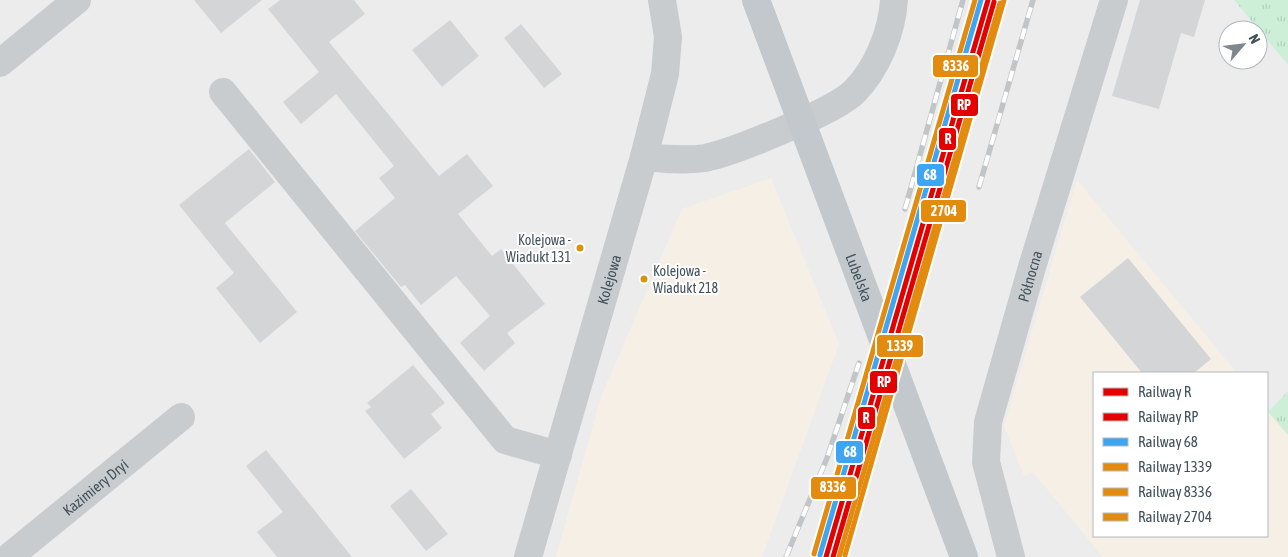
<svg xmlns="http://www.w3.org/2000/svg" width="1288" height="557" font-family="'Asap Condensed',sans-serif">
<style>
.commercial{fill:#f6efe5}
.grass{fill:url(#grass-tufts)}
.building{fill:#d4d5d7}
.lines{fill:none;stroke-linecap:round;stroke-linejoin:round}
.minor{stroke:#c8ccce;stroke-width:28}
.major{stroke:#c2c8cc;stroke-width:28}
.rail-casing{stroke:#c2c5c7;stroke-width:5.5}
.rail{stroke:#fff;stroke-width:4;stroke-dasharray:11;stroke-linecap:butt}
.major-bridge{stroke:#c2c8cc;stroke-width:28}
.rail-1-casing{stroke:#fff;stroke-width:9}
.rail-2-casing{stroke:#fff;stroke-width:9}
.rail-3-casing{stroke:#fff;stroke-width:9}
.rail-4-casing{stroke:#fff;stroke-width:9}
.rail-5-casing{stroke:#fff;stroke-width:9}
.rail-6-casing{stroke:#fff;stroke-width:9}
.rail-1{stroke:#e50000;stroke-width:5}
.rail-2{stroke:#e50000;stroke-width:5}
.rail-3{stroke:#3ea5f4;stroke-width:5}
.rail-4{stroke:#e38b0e;stroke-width:5}
.rail-5{stroke:#e38b0e;stroke-width:5}
.rail-6{stroke:#e38b0e;stroke-width:5}
.bus-dot{fill:#d39512;stroke:#fff;stroke-width:2}
.labels{text-anchor:middle;dominant-baseline:central;stroke-width:4;stroke-linejoin:round;paint-order:stroke}
.bus-label{font-size:14px;fill:#42515a;stroke:#fff;text-anchor:end}
.street-label{font-size:15px;fill:#42515a;stroke:#fff}
.line-badge{stroke:#fff;stroke-width:2}
.badge-label{font-size:14px;text-anchor:middle;font-weight:bold;fill:#fff}
</style>
<defs>
<pattern id="grass-tufts" width="24" height="20" patternUnits="userSpaceOnUse" patternTransform="scale(1.25)"><rect width="24" height="20" fill="#cdefd7"/><path d="M3 7l-1-3M5 7V3M7 7l1-3M15 17l-1-3M17 17v-4M19 17l1-3" fill="none" stroke="#b1cfbb"/></pattern>
</defs>
<rect width="100%" height="100%" fill="#edecec"/>
<!-- commercial -->
<path class="commercial" d="M771 178 839 344 762 557H556L601 397 682 209Z
M1077 180 1237 373H1094V536H1267V410L1288 435V557H1103L1033 472 1024 476 1004 426Z"/>
<!-- grass -->
<path class="grass" d="M1234 0H1288V65Z
M1288 391V435L1268 412Z"/>
<!-- building -->
<path class="building" d="M194 0H262L221 33Z
M280 0H354L365 14 329 42 439 176 467 154 493 186 458 214 492 256 501 249 545 304 507 333 515 343 484 371 460 343 490 316 456 276 421 305 405 285 401 287 355 231 395 198 379 178 394 166 336 94 301 124 283 102 319 72 268 9Z
M1140 0H1205L1194 37 1181 33 1159 109 1112 96Z
M450 20 479 56 442 87 412 50Z
M521 24 562 74 544 88 504 38Z
M249 149 275 182 225 223 297 312 260 343 216 288 234 273 179 205Z
M1128 258 1211 359 1194 373H1142L1080 297Z
M413 365 445 403 431 414 442 428 404 459 365 411 371 407 367 403Z
M266 450 352 557H277L257 532 283 512 246 466Z
M411 489 448 534 426 551 390 506Z"/>
<g class="lines">
<!-- minor -->
<g class="minor">
<path d="M0 63 77 0"/>
<path d="M223 92 505 440 558 455"/>
<path d="M644 157C664 159 685 161 705 158 732 153 835 111 854 92 877 69 892 32 894 0"/>
<path id="s1" d="M9 557 181 417"/>
<path id="s2" d="M528 557 644 157 665 74 668 37 662 0"/>
<path id="s3" d="M1011 557 986 462 988 422 1032 267 1114 0"/>
</g>
<!-- major -->
<path class="major" d="M756 0 768 32"/>
<!-- rail casing -->
<g class="rail-casing">
<path id="rail" d="M979 187 1033 0
M905 209 963 0
M786 557 827 458 859 363"/>
</g>
<!-- rail -->
<use href="#rail" class="rail"/>
<!-- major-bridge -->
<path class="major-bridge" id="s4" d="M768 32 964 557"/>
<!-- rail-1 casing -->
<g class="rail-1-casing">
<path id="rail-1" d="M826 557 988 0"/>
</g>
<!-- rail-2 casing -->
<g class="rail-2-casing">
<path id="rail-2" d="M833 557 994 2"/>
</g>
<!-- rail-3 casing -->
<g class="rail-3-casing">
<path id="rail-3" d="M820 555 981 0"/>
</g>
<!-- rail-4 casing -->
<g class="rail-4-casing">
<path id="rail-4" d="M839 557 1000 3"/>
</g>
<!-- rail-5 casing -->
<g class="rail-5-casing">
<path id="rail-5" d="M814 554 975 0"/>
</g>
<!-- rail-6 casing -->
<g class="rail-6-casing">
<path id="rail-6" d="M845 555 1004 0"/>
</g>
<!-- rail-1 -->
<use href="#rail-1" class="rail-1"/>
<!-- rail-2 -->
<use href="#rail-2" class="rail-2"/>
<!-- rail-3 -->
<use href="#rail-3" class="rail-3"/>
<!-- rail-4 -->
<use href="#rail-4" class="rail-4"/>
<!-- rail-5 -->
<use href="#rail-5" class="rail-5"/>
<!-- rail-6 -->
<use href="#rail-6" class="rail-6"/>
</g>
<!-- markers -->
<g class="bus-dot">
<circle cx="580" cy="248" r="4.5"/>
<circle cx="644" cy="279" r="4.5"/>
</g>
<g class="labels">
<!-- bus labels -->
<g class="bus-label">
<text x="571" y="240">Kolejowa -<tspan x="571" dy="17">Wiadukt 131</tspan></text>
<text x="653" y="271" text-anchor="start">Kolejowa -<tspan x="653" dy="17">Wiadukt 218</tspan></text>
</g>
<!-- street labels -->
<g class="street-label">
<text stroke="none"><textPath href="#s3" startOffset="290">Północna</textPath></text>
<text stroke="none"><textPath href="#s4" startOffset="262">Lubelska</textPath></text>
<text stroke="none"><textPath href="#s2" startOffset="289">Kolejowa</textPath></text>
<text stroke="none"><textPath href="#s1" startOffset="111">Kazimiery Dryi</textPath></text>
</g>
</g>
<g class="line-badge">
<rect x="932" y="54" width="47" height="24" rx="5" fill="#e38b0e"/>
<rect x="950" y="93" width="29" height="24" rx="5" fill="#e50000"/>
<rect x="938" y="127" width="19" height="24" rx="5" fill="#e50000"/>
<rect x="916" y="163" width="29" height="24" rx="5" fill="#3ea5f4"/>
<rect x="920" y="199" width="47" height="24" rx="5" fill="#e38b0e"/>
<rect x="876" y="334" width="48" height="24" rx="5" fill="#e38b0e"/>
<rect x="869" y="370" width="29" height="24" rx="5" fill="#e50000"/>
<rect x="857" y="406" width="19" height="24" rx="5" fill="#e50000"/>
<rect x="835" y="440" width="29" height="24" rx="5" fill="#3ea5f4"/>
<rect x="810" y="476" width="47" height="24" rx="5" fill="#e38b0e"/>
</g>
<g class="badge-label">
<text x="956" y="71">8336</text>
<text x="964" y="110">RP</text>
<text x="948" y="144">R</text>
<text x="930" y="180">68</text>
<text x="944" y="216">2704</text>
<text x="900" y="351">1339</text>
<text x="884" y="387">RP</text>
<text x="866" y="423">R</text>
<text x="850" y="457">68</text>
<text x="833" y="492">8336</text>
</g>
<!-- legend -->
<rect x="1093" y="372" width="175" height="165" fill="#ffffff" stroke="#b3b9bd"/>
<rect x="1103" y="388" width="25" height="8" fill="#e50000" stroke="#b3b9bd"/>
<text x="1138" y="397" font-size="15" fill="#42515a">Railway R</text>
<rect x="1103" y="413" width="25" height="8" fill="#e50000" stroke="#b3b9bd"/>
<text x="1138" y="422" font-size="15" fill="#42515a">Railway RP</text>
<rect x="1103" y="438" width="25" height="8" fill="#3ea5f4" stroke="#b3b9bd"/>
<text x="1138" y="447" font-size="15" fill="#42515a">Railway 68</text>
<rect x="1103" y="463" width="25" height="8" fill="#e38b0e" stroke="#b3b9bd"/>
<text x="1138" y="472" font-size="15" fill="#42515a">Railway 1339</text>
<rect x="1103" y="488" width="25" height="8" fill="#e38b0e" stroke="#b3b9bd"/>
<text x="1138" y="497" font-size="15" fill="#42515a">Railway 8336</text>
<rect x="1103" y="513" width="25" height="8" fill="#e38b0e" stroke="#b3b9bd"/>
<text x="1138" y="522" font-size="15" fill="#42515a">Railway 2704</text>
<!-- north arrow -->
<g transform="translate(1243 45) rotate(62)"><circle r="24" fill="#ffffff" stroke="#b3b9bd"/>
<path d="M0-4L9 19L0 12L-9 19Z" fill="#7e878d"/>
<text y="-8" font-size="14" font-weight="bold" text-anchor="middle" fill="#42515a">N</text>
</g>
</svg>
